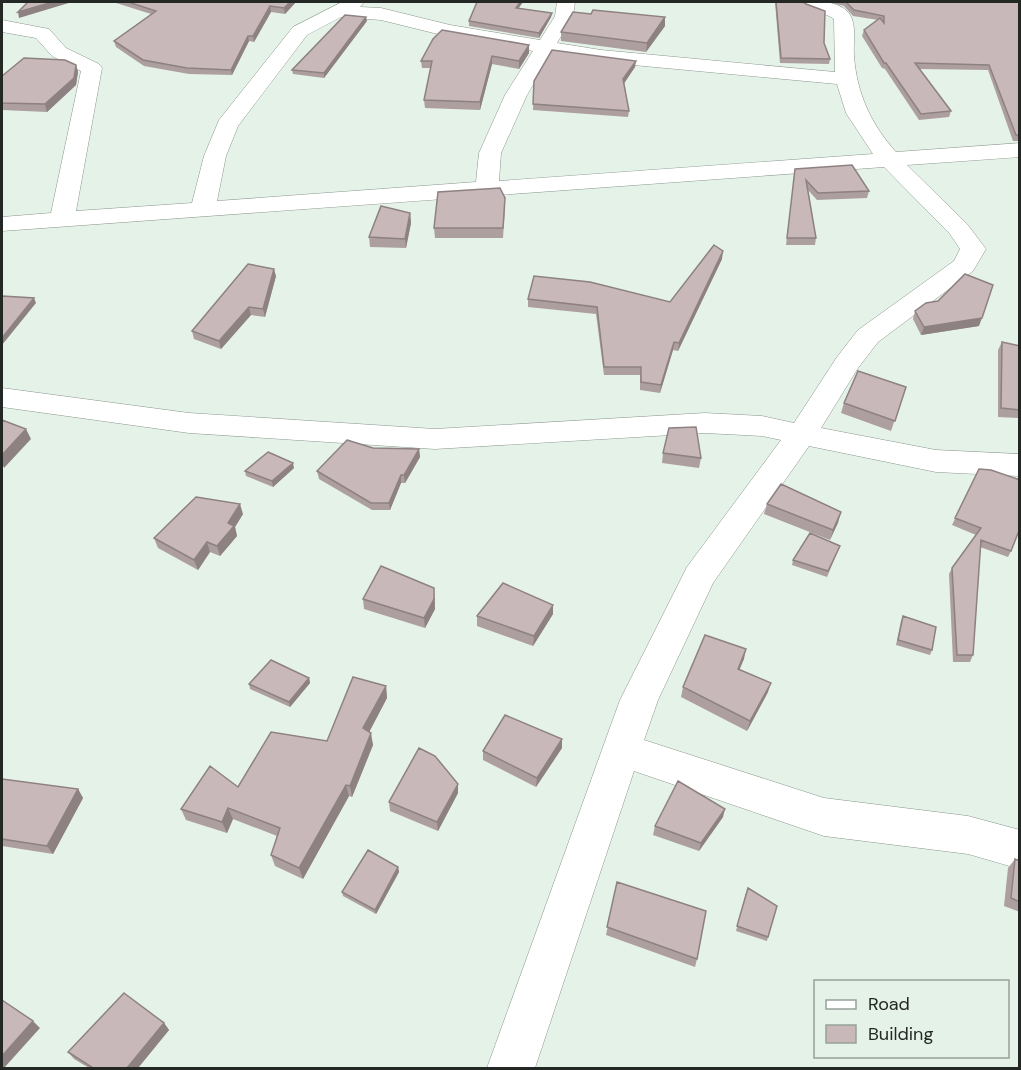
<svg xmlns="http://www.w3.org/2000/svg" width="1021" height="1070" font-family="'DM Sans',sans-serif">
<style>
.lines{fill:none;stroke-linecap:round;stroke-linejoin:round}
.minor-casing{stroke:#8a968d;stroke-width:1}
.minor{fill:#fff;fill-rule:evenodd}
.wall{fill:#ad9e9f}
.shaded-wall{fill:#8d8182}
.building{fill:#c9b8b9;stroke:#8d8182;stroke-width:1.5}
</style>
<rect width="100%" height="100%" fill="#e5f2e8"/>
<g class="lines">
<!-- minor casing -->
<g class="minor-casing">
<path id="minor" d="M342 2H364L360 7 381 8 450 25 540 40 555 16 557 2H575L573 16 557 43 601 50 835 72 834 19C823 11 807 11 799 2 814 0 846 0 852 19 856 30 853 45 854 56 857 94 871 124 896 152L1020 143V157L907 165 967 224 986 249 973 271 878 342 858 368 821 428 936 450 1020 454V476L936 472 809 446 713 583 658 700 644 740 824 798 968 816 1020 830V869L968 854 824 836 634 771 535 1068H487L620 700 687 567 781 440 762 436 705 433 435 449 189 433 2 407V388L189 413 435 429 705 413 762 416 794 423 837 357 858 330 954 261 960 249 950 234 884 167 2 231V217L51 213 81 71 52 56 36 38 2 32V20L49 29 66 48 99 64 102 68 76 211 192 203 204 156 219 120 293 27ZM341 17 381 20 450 37 533 51 505 95 479 153 476 182 217 201 226 156 238 126 307 35ZM551 54 601 62 837 84 846 113 873 154 499 181 501 153 527 95Z"/>
</g>
<!-- minor -->
<use href="#minor" class="minor"/>
</g>
<!-- wall -->
<path class="wall" d="M113 2H296L285 14 271 12 254 42 249 41 232 75 189 74 144 66 116 47 114 41 151 14Z
M477 2H523L518 8 552 13 551 17 539 38 469 26V21Z
M775 2H803L824 43 830 59 829 64 780 63Z
M829 2H1020V141H1013L988 70 919 69 951 111 949 117 919 120 885 69 882 68 862 36 864 30 878 20 853 16 844 6Z
M591 14 665 17V26L646 52 561 41V32Z
M367 21 324 78 293 74 292 70Z
M529 53 519 69 492 64 480 110 425 108 424 100 431 68H422L421 61Z
M76 65 78 72 76 85 47 112 2 110V76Z
M635 67 624 83 629 111 628 117 533 110 534 81Z
M795 169 869 191 867 198 817 200 808 190 816 238 815 245H786Z
M505 208 503 238H435L434 228Z
M410 213 411 223 406 248 370 247 369 237Z
M722 259 678 351 673 350 660 393 640 390V375H604L596 314 528 307V299L670 302Z
M276 276 265 317 251 315 221 349 194 339 192 331Z
M915 311 979 326 921 335 913 319Z
M1002 342 1020 346V418L998 417V350Z
M906 387 891 431 841 413 844 403Z
M373 448 419 449 420 457 405 483H401L390 510H372L319 479 317 471Z
M663 453 701 458 699 468 662 463Z
M294 468 273 487 246 476 245 471Z
M979 469 1011 551 1008 557 980 547 973 655 970 662H953L949 574 952 568 976 535 952 525Z
M767 504 841 512 830 540 764 514Z
M243 514 235 527 237 536 220 556 210 552 198 570 158 548 154 538Z
M840 546 827 577 792 565 793 560Z
M435 598V609L425 628 364 609 363 599Z
M553 605V614L533 646 477 626V616Z
M903 616 932 650 930 655 896 645 901 621Z
M746 649 739 669 768 692 747 731 681 697 683 687Z
M309 678 310 683 290 707 250 689 249 684Z
M386 686 387 698 369 732 373 745 352 797 349 796 303 879 275 866 271 855 277 836 233 819 227 833 186 820 181 809 238 787 327 741Z
M562 739V748L536 787 483 760V751Z
M2 779 78 789 83 798 53 854 2 846Z
M458 793 438 831 390 811 389 802Z
M723 817 699 851 653 835 655 826Z
M1015 859 1020 861V912L1004 906 1008 868Z
M398 867 399 872 376 914 343 896 342 892Z
M617 882 697 959 695 967 606 935Z
M746 893 768 937 767 941 736 931Z
M164 1023 169 1030 138 1068H89L74 1059 68 1052Z"/>
<!-- shaded-wall -->
<path class="shaded-wall" d="M53 2H72L19 18 18 12Z
M290 2H296L285 14 284 8Z
M520 2H523L516 12V8Z
M270 6 271 12 254 42 253 36Z
M552 13 551 17 539 38V33Z
M366 17 367 21 324 78V73Z
M665 17V26L646 52 647 43Z
M248 36 249 41 232 75 231 70Z
M529 45V53L519 69V61Z
M492 56V64L480 110V102Z
M636 61 635 67 623 85V79Z
M76 65 78 72 76 85 47 112 45 104Z
M410 213 411 223 406 248 405 239Z
M723 251 722 259 678 351 679 343Z
M274 269 276 276 265 317 263 309Z
M34 298 36 303 2 345V338Z
M249 307 251 315 221 349 219 341Z
M982 318 979 326 921 335 924 327Z
M674 342 673 350 660 393 661 385Z
M26 429 31 439 4 468 2 463V455Z
M419 449 420 457 405 483 404 475Z
M293 463 294 468 273 487 272 481Z
M401 475V483L390 510 389 503Z
M240 504 243 514 235 527 237 536 220 556 217 546 228 523Z
M841 512 838 523 830 540 833 530Z
M207 542 210 552 198 570 194 560Z
M434 588 435 609 425 628 424 618Z
M553 605V614L533 646 534 636Z
M746 649 744 659 736 678 738 669Z
M309 678 310 683 290 707 289 702Z
M771 683 768 692 747 731 750 721Z
M386 686 387 698 365 740 363 728Z
M371 733 373 745 352 797 350 786Z
M562 739V748L536 787 537 778Z
M458 784V793L438 831 437 822Z
M346 785 349 796 303 879 299 868Z
M78 789 83 798 53 854 47 846Z
M228 808 233 819 227 833 222 822Z
M725 809 723 817 699 851 701 843Z
M398 867 399 872 376 914 375 910Z
M33 1021 40 1028 4 1068H2V1056Z
M164 1023 169 1030 138 1068H127Z"/>
<!-- building -->
<path class="building" d="M28 2H53L18 12Z
M128 2H290L284 8 270 6 253 36H248L231 70 187 68 143 60 114 41 156 11Z
M477 2H520L516 8 552 13 539 33 469 21Z
M776 2H803L806 4 825 11 824 43 830 59 781 58Z
M846 2H1020V135H1016L989 65 915 63 951 111 921 114 886 63H884L864 30 880 18 884 23V16L854 10Z
M593 10 665 17 647 43 561 32 573 12 591 14Z
M345 15 366 17 324 73 292 70Z
M442 30 529 45 519 61 492 56 480 102 424 100 432 61H421L433 39Z
M552 50 636 61 623 79 629 111 533 104 534 81Z
M24 58 65 60 76 65 74 78 45 104 2 103V76Z
M852 165 869 191 818 193 806 180 816 238H787L795 169Z
M500 188 505 198 503 228H434L438 192Z
M381 206 410 213 405 239 369 237Z
M714 245 723 251 679 343 674 342 661 385 641 382V367H604L597 307 528 299 534 276 590 282 670 302Z
M248 264 274 269 263 309 249 307 219 341 192 331Z
M965 274 993 285 982 318 924 327 915 311 926 303 938 301Z
M2 296 34 298 2 338Z
M1002 342 1020 346V410L1001 408Z
M858 371 906 387 895 421 844 403Z
M2 420 26 429 2 455Z
M696 427 701 458 663 453 669 428Z
M347 440 373 448 419 449 404 475H401L389 503H371L317 471Z
M268 452 293 463 272 481 245 471Z
M979 469 991 470 1020 480V528L1011 551 981 540 973 655H957L952 568 981 528 955 518Z
M781 484 841 512 833 530 767 504Z
M196 497 240 504 228 523 234 526 217 546 207 542 194 560 154 538Z
M810 533 840 546 828 571 793 560Z
M381 566 434 588V599L424 618 363 599Z
M503 583 553 605 534 636 477 616Z
M903 616 936 627 932 650 898 640Z
M705 635 746 649 738 669 771 683 750 721 683 687Z
M271 660 309 678 289 702 249 684Z
M353 677 386 686 363 728 371 733 350 786 346 785 299 868 271 855 280 828 228 808 222 822 181 809 210 766 238 787 271 732 327 741Z
M505 715 562 739 537 778 483 751Z
M419 748 435 756 458 784 437 822 389 802Z
M2 779 78 789 47 846 2 839Z
M678 781 725 809 701 843 655 826Z
M368 850 398 867 375 910 342 892Z
M1015 859 1020 861V902L1011 898Z
M617 882 706 911 697 959 607 927Z
M748 888 777 906 768 937 737 926Z
M124 993 164 1023 127 1068H93L68 1052Z
M2 1000 33 1021 2 1056Z"/>
<!-- border -->
<rect width="1021" height="1070" fill="none" stroke="#232824" stroke-width="6"/>
<!-- legend -->
<rect x="814" y="980" width="195" height="78" fill="#e5f2e8" stroke="#97a19a" stroke-width="1.5"/>
<rect x="826" y="1000" width="30" height="9" fill="#ffffff" stroke="#97a19a" stroke-width="1.5"/>
<text x="868" y="1010" font-size="18" fill="#232824">Road</text>
<rect x="826" y="1025" width="30" height="18" fill="#c9b8b9" stroke="#97a19a" stroke-width="1.5"/>
<text x="868" y="1040" font-size="18" fill="#232824">Building</text>
</svg>
